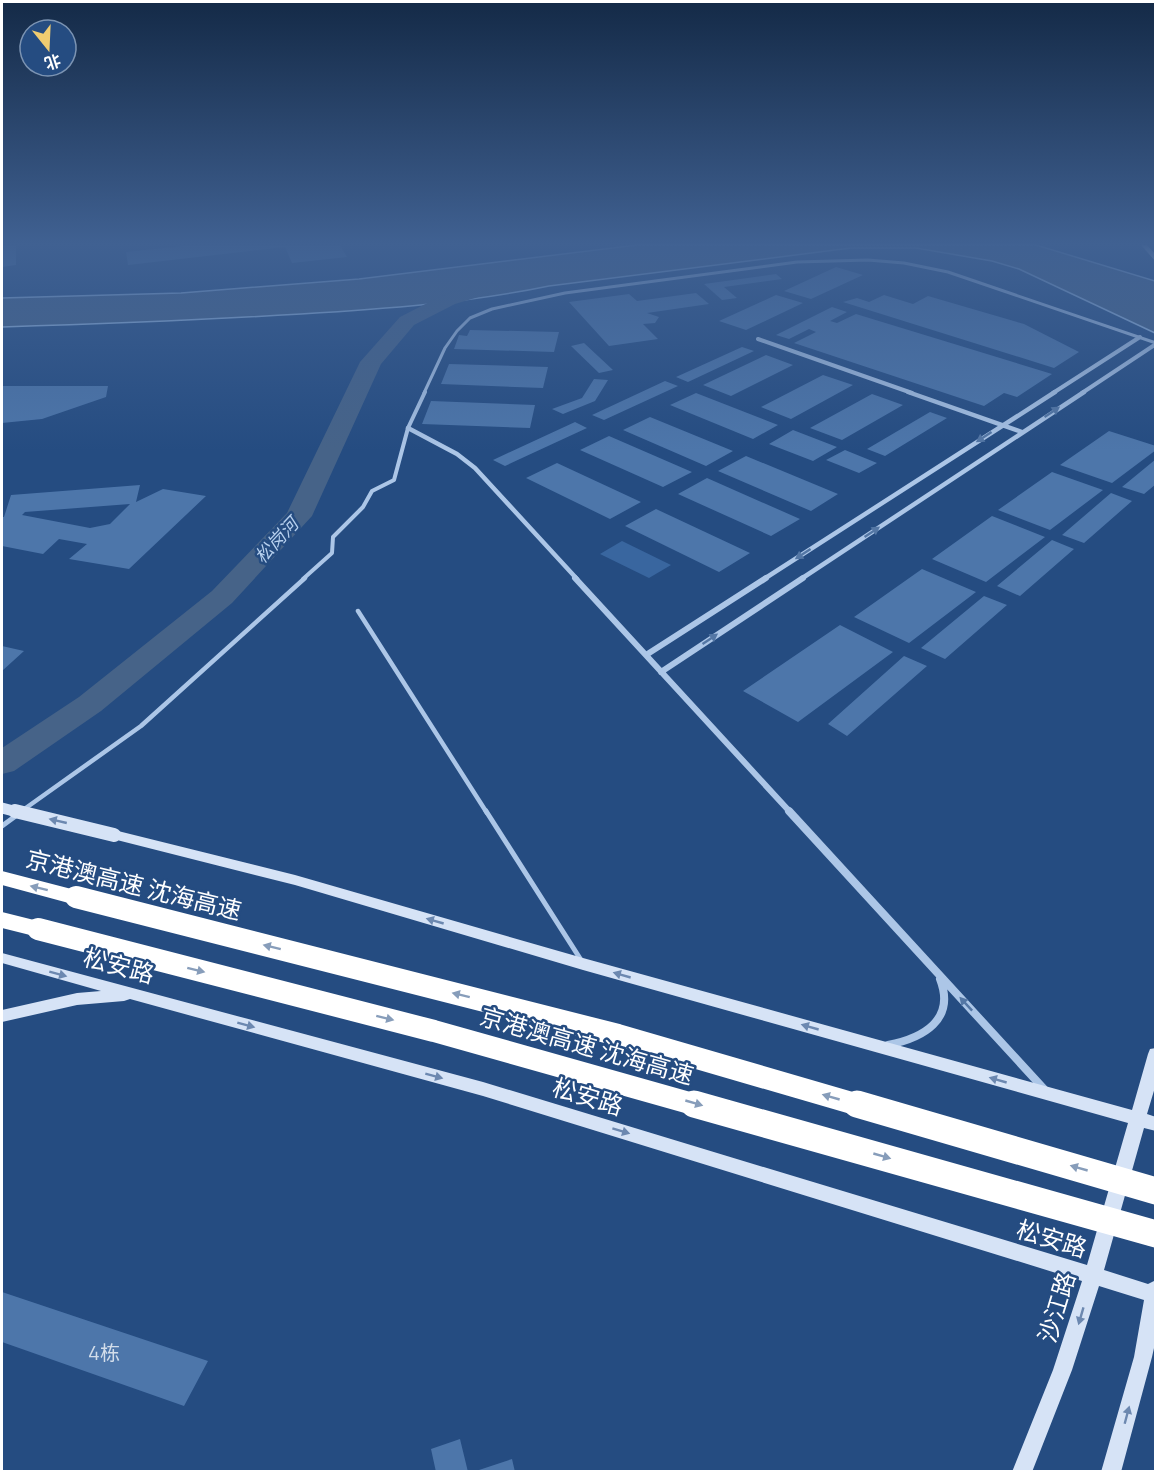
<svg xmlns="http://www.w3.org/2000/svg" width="1157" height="1473" font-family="Manrope,'Noto Sans SC',sans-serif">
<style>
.green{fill:#39669f}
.water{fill:#466388;stroke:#a0c1e7;stroke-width:1.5}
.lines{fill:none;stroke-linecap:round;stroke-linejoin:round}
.river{fill:#466388;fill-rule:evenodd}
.building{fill:#4d76aa;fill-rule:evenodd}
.lane-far3{stroke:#acc6e7;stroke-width:3}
.lane-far2{stroke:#acc6e7;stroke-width:4}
.lane-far1{stroke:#acc6e7;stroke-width:4.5}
.lane{stroke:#acc6e7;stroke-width:5}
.street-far3{stroke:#acc6e7;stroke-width:4}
.street-far2{stroke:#acc6e7;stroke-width:4.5}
.street-far1{stroke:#acc6e7;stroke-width:6}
.street{stroke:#acc6e7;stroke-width:8}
.secondary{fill:#d6e3f6;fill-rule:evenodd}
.highway{fill:#fff;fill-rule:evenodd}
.secondary-bridge-far1{stroke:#d6e3f6;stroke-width:11}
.secondary-bridge{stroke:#d6e3f6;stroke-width:14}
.highway-bridge-far1{stroke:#fff;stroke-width:22}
.highway-bridge{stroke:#fff;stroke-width:27}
.oneway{fill:#5477a5}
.oneway2{fill:#6c88b0}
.oneway3{fill:#879dba}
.labels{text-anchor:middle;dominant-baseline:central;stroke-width:5;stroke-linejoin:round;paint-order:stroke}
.far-water-label{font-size:18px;font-style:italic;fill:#b7d0ee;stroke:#254c81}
.near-number-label{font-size:20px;fill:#d2ddea}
.near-street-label{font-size:24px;fill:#fff;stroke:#254c81}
</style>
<rect width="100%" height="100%" fill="#254c81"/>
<!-- green -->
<path class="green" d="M622 541 671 565 649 578 600 554Z"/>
<!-- water -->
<path class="water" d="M637 245H1036L1155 281V333L1019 269 992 261 916 248H851L549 286C467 303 384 309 301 314 201 320 102 324 2 327V298L181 293 359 279Z"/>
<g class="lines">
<!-- river -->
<path class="river" d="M488 282 495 284 498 288 495 292 455 304 414 325 381 364 312 516 232 603 101 711 14 771 2 774V748L79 697 212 591 287 513 360 362 400 317 441 296Z"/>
</g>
<!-- building -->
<path class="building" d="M2 245H16V265L2 267Z
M193 245H340L347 257 292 263 285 247 128 265 126 252Z
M836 267 863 275 811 299 784 291Z
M776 274 782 279 724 287 737 298 722 300 704 284Z
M696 293 709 304 647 313 659 317 655 323 643 324 658 339 609 346 569 302 629 294 637 301Z
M776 295 803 303 746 330 719 321Z
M884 295 913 304 928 296 1024 324 1079 352 1054 368 843 302 857 298 869 302Z
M832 307 847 312 830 321 837 323 856 314 1052 374 1017 397 1004 393 984 406 794 343 816 332 809 329 789 339 776 335Z
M470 330 559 332 554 352 454 349 459 335 467 336Z
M584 343 613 370 599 373 571 346Z
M742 347 754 351 688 382 676 377Z
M766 355 793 365 731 396 703 385Z
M449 364 548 367 543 388 441 384Z
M823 375 853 385 791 419 761 407Z
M594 379 608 380 595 401 563 414 552 409 582 398Z
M665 381 678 386 604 420 592 415Z
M2 386H108L106 397 42 419 2 423Z
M696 393 778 425 753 439 670 405Z
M872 394 903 405 842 440 810 428Z
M431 401 535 405 530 428 422 424Z
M930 412 947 418 885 456 867 449Z
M650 417 733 451 706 466 623 430Z
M575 422 587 428 505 466 493 460Z
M793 430 837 447 813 461 769 444Z
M1109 431 1156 446V450L1112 483 1060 465Z
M609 436 692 472 663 487 580 450Z
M845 450 877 463 859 473 826 460Z
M746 456 838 494 811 511 718 471Z
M1156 459V484L1144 494 1122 487Z
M557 463 641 502 610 519 526 478Z
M1052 472 1103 490 1050 530 998 510Z
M707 478 800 519 771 536 678 494Z
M140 485 136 502 163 489 206 496 129 569 69 559 87 544 59 539 43 554 2 546V517H4L11 495ZM130 504 110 524 90 528 22 515 25 512Z
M1111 493 1132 501 1084 543 1062 535Z
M656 509 750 553 719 572 625 526Z
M992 516 1045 537 986 582 932 559Z
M1052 540 1074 549 1020 596 997 586Z
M922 569 976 592 909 643 854 617Z
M984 596 1007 605 945 659 921 648Z
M840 625 893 652 798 722 743 691Z
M2 646 24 651 2 671Z
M904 656 927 666 847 736 828 724Z
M2 1292 208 1361 184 1406 2 1342Z
M460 1439 468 1472H436L431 1449Z
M512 1459 515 1472H476V1471Z"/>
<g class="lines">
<!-- lane-far3 -->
<path class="lane-far3" d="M424 393 445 348 457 331 470 318 492 309 565 293 797 262 868 260 904 263 948 272 1156 343"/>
<!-- lane-far2 -->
<path class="lane-far2" d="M303 579 332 553 333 537 363 507 372 491 394 480 408 428 425 392"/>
<!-- lane-far1 -->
<path class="lane-far1" d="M358 611 487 813
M23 810 141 726 305 578"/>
<!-- lane -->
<path class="lane" d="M486 811 581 960
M2 826 17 815"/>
<!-- street-far3 -->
<path class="street-far3" d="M758 339 912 393
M1053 393 1140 337
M1082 393 1156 344"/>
<!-- street-far2 -->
<path class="street-far2" d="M908 392 1022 432
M408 428 457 454 475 468 577 579
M764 579 1055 392
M801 579 1084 392"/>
<!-- street-far1 -->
<path class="street-far1" d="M575 578 791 813
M646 655 766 578
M661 672 803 578"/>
<!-- street -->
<path class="street" d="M789 811 1044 1089
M888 1045C923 1038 956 1020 940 979"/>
<!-- secondary -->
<path class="secondary" d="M1141 245H1147L1156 255V262Z
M114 830 295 875 583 958 1132 1110 1148 1054 1150 1049 1156 1048V1084L1147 1114 1156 1117V1131L1144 1128 1104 1270 1148 1284 1156 1280V1339L1152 1357 1121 1472H1101L1134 1357 1144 1300 1099 1286 1072 1370 1032 1472H1012L1053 1370 1082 1281 483 1096 130 999 124 1001 77 1005 2 1022V1010L77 993 101 991 2 963V953L483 1082 1087 1265 1128 1123 583 970 295 885 109 838 107 835 109 832Z"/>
<!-- highway -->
<path class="highway" d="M2 871 83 892 86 897 83 902 76 905 2 885Z
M2 912 46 923 49 929 46 935 38 937 2 928Z"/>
<!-- secondary-bridge-far1 -->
<path class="secondary-bridge-far1" d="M2 808 21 813"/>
<!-- secondary-bridge -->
<path class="secondary-bridge" d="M15 811 114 835"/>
<!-- highway-bridge-far1 -->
<path class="highway-bridge-far1" d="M76 897 618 1035 862 1106
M38 929 434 1031 700 1106"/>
<!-- highway-bridge -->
<path class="highway-bridge" d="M694 1104 1156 1234
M857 1104 1156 1191"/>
</g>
<!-- one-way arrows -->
<defs><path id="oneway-solid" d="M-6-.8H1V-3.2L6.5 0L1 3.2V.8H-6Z" transform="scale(1.5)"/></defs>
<g class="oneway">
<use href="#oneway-solid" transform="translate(1052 412) rotate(-34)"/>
<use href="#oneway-solid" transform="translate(984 437) rotate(147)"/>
<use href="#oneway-solid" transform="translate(872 532) rotate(-34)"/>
<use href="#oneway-solid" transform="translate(803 554) rotate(147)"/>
<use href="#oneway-solid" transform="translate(710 639) rotate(-34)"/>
<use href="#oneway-solid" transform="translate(966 1004) rotate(-133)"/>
</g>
<g class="oneway2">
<use href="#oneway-solid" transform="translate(58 821) rotate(-167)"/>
<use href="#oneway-solid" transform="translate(435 921) rotate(-164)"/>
<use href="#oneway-solid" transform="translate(58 974) rotate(15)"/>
<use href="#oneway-solid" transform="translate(622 975) rotate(-164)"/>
<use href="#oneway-solid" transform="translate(246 1025) rotate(15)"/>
<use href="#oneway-solid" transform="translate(810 1027) rotate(-164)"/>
<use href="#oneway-solid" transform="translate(434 1076) rotate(15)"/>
<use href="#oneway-solid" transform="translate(998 1080) rotate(-164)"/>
<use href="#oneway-solid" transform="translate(621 1131) rotate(17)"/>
<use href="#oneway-solid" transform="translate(1081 1316) rotate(106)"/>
<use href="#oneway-solid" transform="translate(1127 1415) rotate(-75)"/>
</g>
<g class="oneway3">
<use href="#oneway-solid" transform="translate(39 888) rotate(-166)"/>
<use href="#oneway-solid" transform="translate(272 947) rotate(-166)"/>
<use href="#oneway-solid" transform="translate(196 970) rotate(14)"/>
<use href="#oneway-solid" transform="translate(461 995) rotate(-166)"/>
<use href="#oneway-solid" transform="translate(385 1018) rotate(14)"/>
<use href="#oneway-solid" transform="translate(831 1097) rotate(-164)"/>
<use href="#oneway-solid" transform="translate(694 1103) rotate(16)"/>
<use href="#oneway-solid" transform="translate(882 1156) rotate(16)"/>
<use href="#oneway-solid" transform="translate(1079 1168) rotate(-164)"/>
</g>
<!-- sky -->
<linearGradient id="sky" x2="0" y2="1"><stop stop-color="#142a47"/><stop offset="0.54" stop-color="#406192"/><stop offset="1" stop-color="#406192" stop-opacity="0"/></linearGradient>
<rect width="1157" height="451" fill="url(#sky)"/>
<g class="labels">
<!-- far-water labels -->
<g class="far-water-label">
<text transform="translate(276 540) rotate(-47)">松岗河</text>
</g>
<!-- near-number labels -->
<g class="near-number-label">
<text x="104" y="1352">4栋</text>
</g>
<!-- near-street labels -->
<g class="near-street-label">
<text transform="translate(134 884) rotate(14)">京港澳高速 沈海高速</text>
<text transform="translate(119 965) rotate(15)">松安路</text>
<text transform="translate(587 1045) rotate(16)">京港澳高速 沈海高速</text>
<text transform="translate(588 1096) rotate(17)">松安路</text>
<text transform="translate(1052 1238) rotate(17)">松安路</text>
<text transform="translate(1056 1307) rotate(-73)">沙江路</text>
</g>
</g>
<!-- border -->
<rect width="1157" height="1473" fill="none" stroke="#ffffff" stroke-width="6"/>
<!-- north arrow -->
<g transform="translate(48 48) rotate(162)"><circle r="28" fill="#254c81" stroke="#7c94b3" stroke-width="1.5"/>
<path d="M0-4.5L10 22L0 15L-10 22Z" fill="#f0cc70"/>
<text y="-9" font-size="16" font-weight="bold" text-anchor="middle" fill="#ffffff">北</text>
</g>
</svg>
